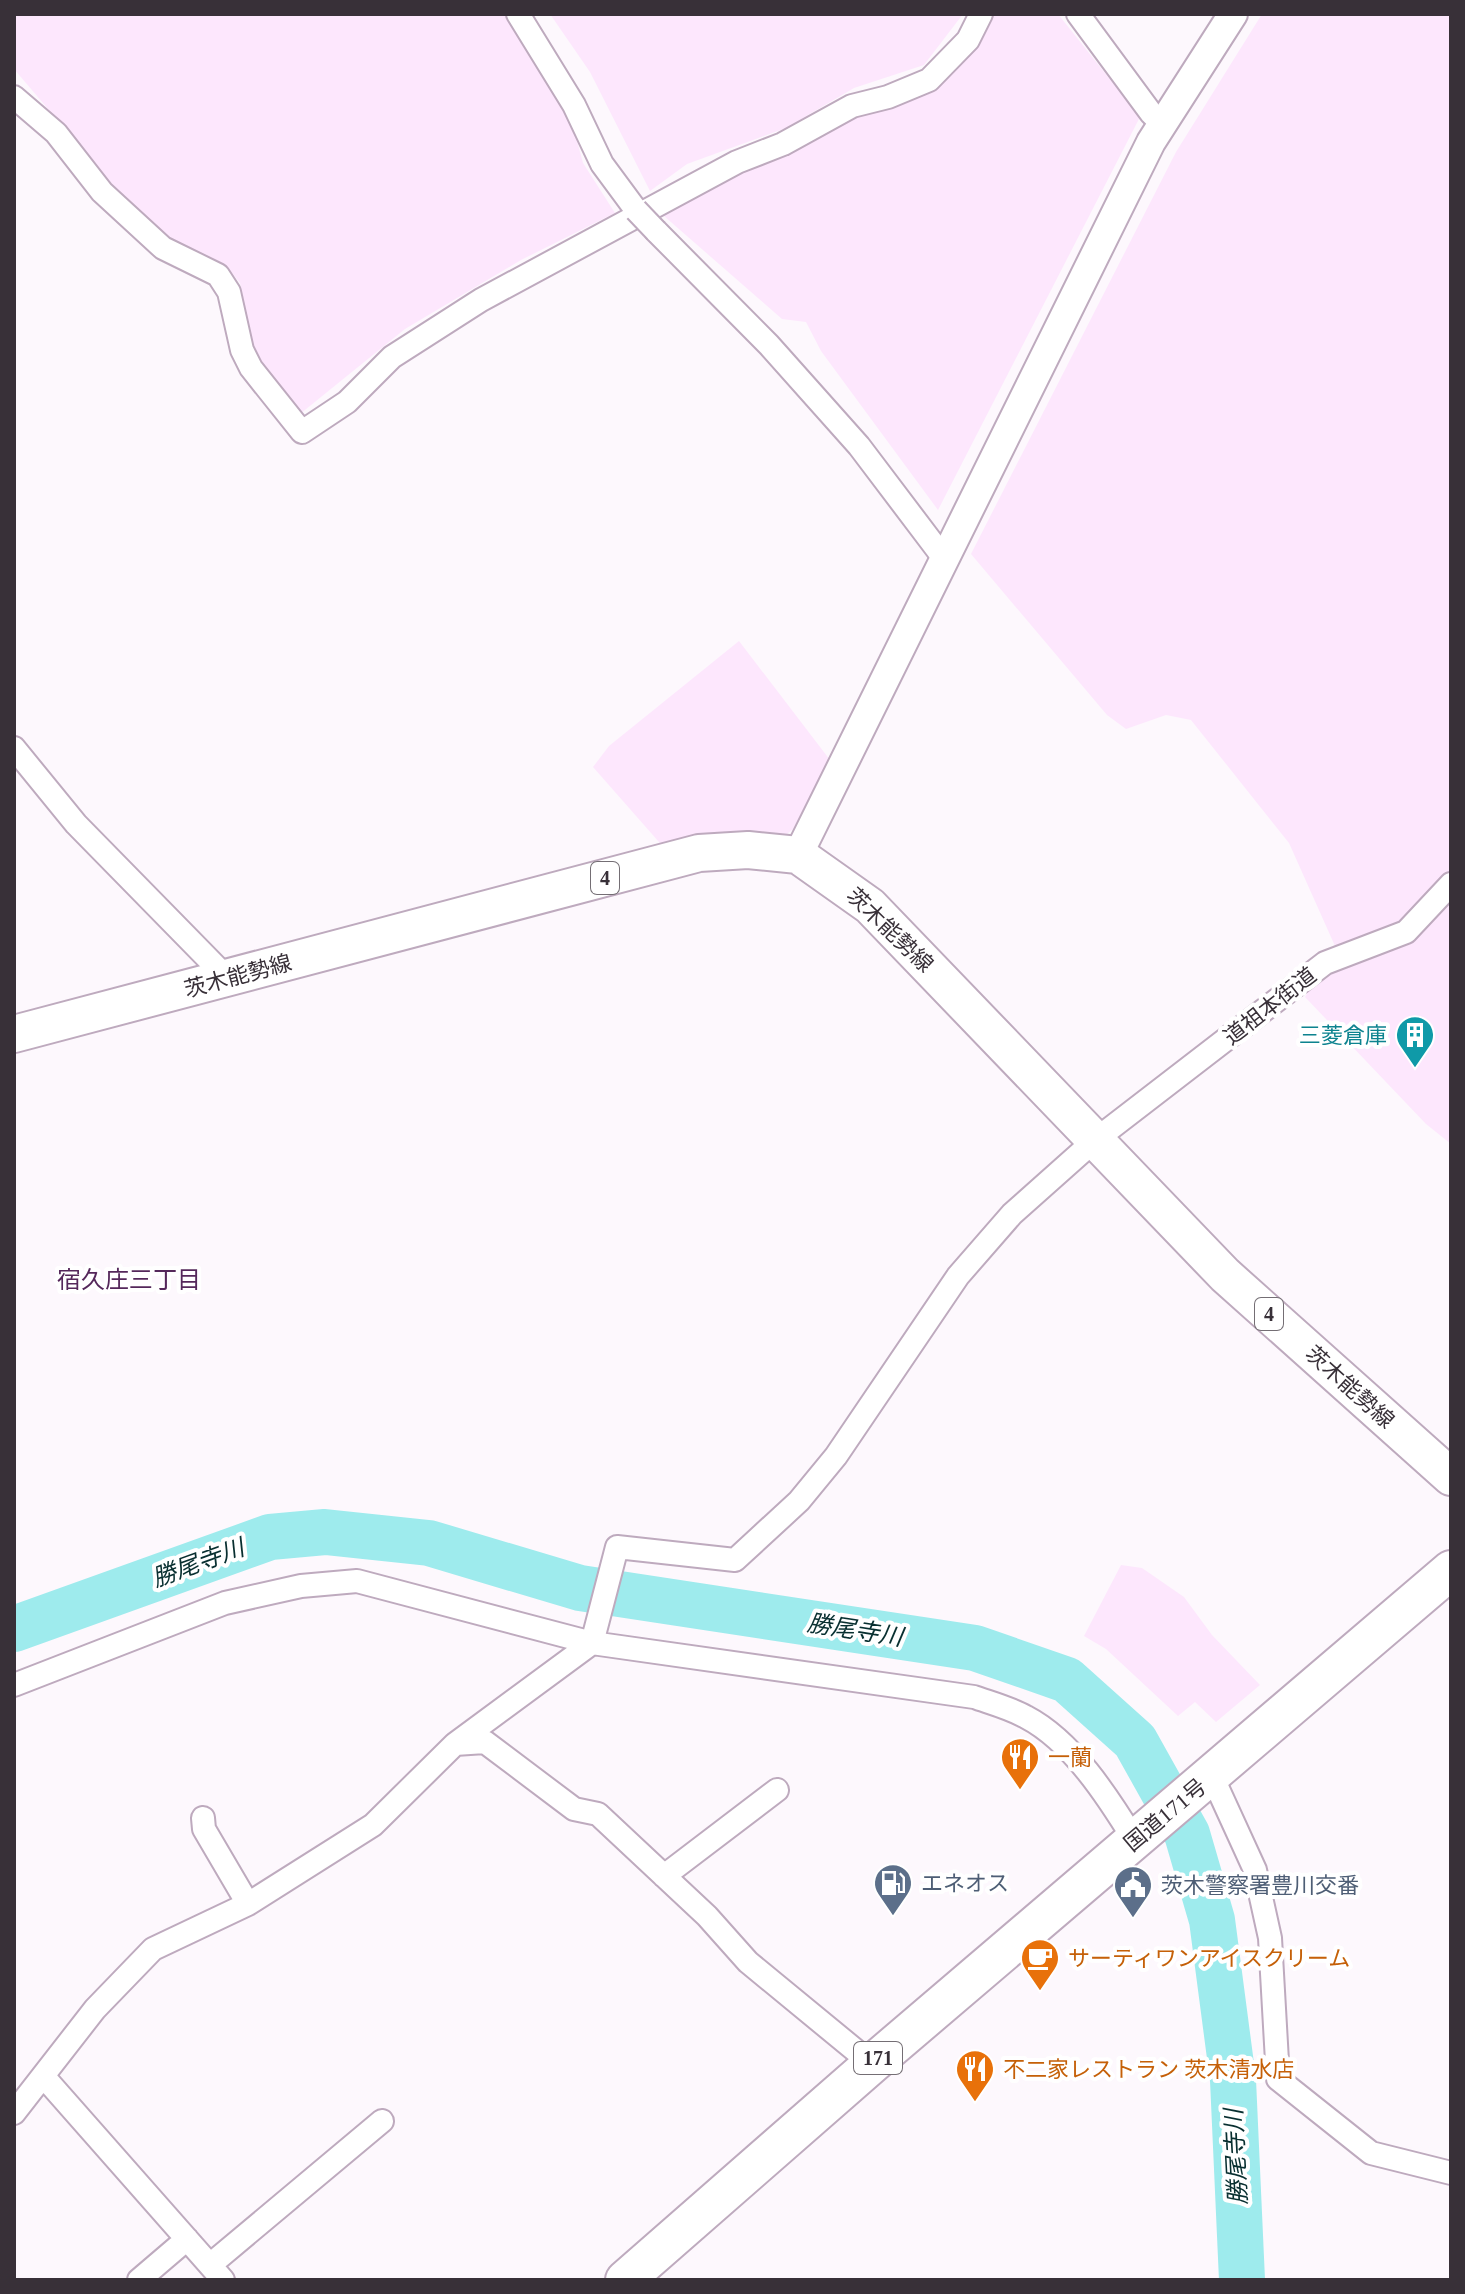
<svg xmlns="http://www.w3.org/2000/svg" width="1465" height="2294" font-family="'Times New Roman','Noto Sans JP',serif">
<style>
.built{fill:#fde7fd}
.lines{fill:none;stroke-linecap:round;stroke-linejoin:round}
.river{stroke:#9eebed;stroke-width:46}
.minor-casing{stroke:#beaabe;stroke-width:26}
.tertiary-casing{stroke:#beaabe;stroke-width:32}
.primary-casing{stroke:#beaabe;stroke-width:40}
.trunk-casing{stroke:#beaabe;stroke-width:42}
.minor{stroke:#fff;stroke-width:22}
.tertiary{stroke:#fff;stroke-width:28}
.primary{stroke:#fff;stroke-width:36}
.trunk{stroke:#fff;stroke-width:38}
.minor-bridge-casing{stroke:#beaabe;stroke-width:26;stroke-linecap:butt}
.minor-bridge{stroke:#fff;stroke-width:22}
.labels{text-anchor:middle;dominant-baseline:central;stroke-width:8;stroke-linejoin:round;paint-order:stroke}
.shield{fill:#fff;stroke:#746e74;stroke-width:2}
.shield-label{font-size:20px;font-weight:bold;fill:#383038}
.street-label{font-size:22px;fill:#383038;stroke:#fff}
.culture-label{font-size:22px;fill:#0d838f;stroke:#fff;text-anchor:end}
.food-label{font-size:22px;fill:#c56008;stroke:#fff;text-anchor:start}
.service-label{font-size:22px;fill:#4e5e75;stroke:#fff;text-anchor:start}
.neighbourhood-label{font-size:24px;fill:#55285b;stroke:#fff}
.water-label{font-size:24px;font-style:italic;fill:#082f30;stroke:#fff}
</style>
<rect width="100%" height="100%" fill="#fdf8fd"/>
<!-- built -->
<path class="built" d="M14 14H505L555 90 576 137 583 163 615 213 521 260 405 329 300 414 256 363 240 283 232 273 218 262 169 238 112 184 14 69Z
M550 14H963L924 65 854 88 786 128 687 164 650 191 590 72Z
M993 14H1058L1140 117 938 510 821 351 806 322 782 319 664 216 674 200 835 122 910 98Z
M1262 14H1451V1144L1426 1124 1305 997 1335 946 1289 843 1191 720 1166 715 1126 729 1107 715 971 554 1176 152Z
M739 641 830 760 793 829 780 840 666 850 593 767 609 746Z
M1121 1565 1142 1568 1184 1597 1212 1635 1260 1685 1216 1722 1195 1702 1178 1716 1106 1649 1084 1636Z"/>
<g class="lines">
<!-- river -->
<path class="river" d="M14 1629 270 1537 325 1532 429 1543 580 1588 975 1648 1067 1680 1135 1741 1187 1834 1212 1920 1233 2080 1242 2280"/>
<!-- minor casing -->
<g class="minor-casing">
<path id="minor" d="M518 14 574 105 602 164 636 210
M1078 14 1151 113 1162 124
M14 97 56 133 102 192 163 248 218 275 229 292 242 350 251 368 302 432 347 402 392 357 481 300 737 162 783 144 852 106 888 97 929 80 968 40 981 14
M656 231 769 345 859 446 943 557
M14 748 76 824 228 979
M14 1685 225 1603 301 1586 357 1581 592 1643 974 1697C991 1703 1010 1708 1026 1717 1072 1741 1108 1797 1135 1841
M455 1744 592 1643 617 1547 735 1560 799 1501 836 1456 958 1276 1012 1214 1094 1141 1325 963 1406 932 1451 884
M1212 1776 1255 1870 1270 1938 1278 2079 1371 2153 1451 2173
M203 1818 204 1829 248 1904
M664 1876 777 1790
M44 2077 223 2280
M14 2113 95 2009 153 1949 248 1904 373 1825 455 1744 485 1742 574 1809 598 1814 707 1916 748 1962 872 2064
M210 2265 382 2121
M139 2280 187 2239"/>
</g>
<!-- tertiary casing -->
<g class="tertiary-casing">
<path id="tertiary" d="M798 855 1151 142 1233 14"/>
</g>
<!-- primary casing -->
<g class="primary-casing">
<path id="primary" d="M14 1034 699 853 748 850 798 855 870 906 1225 1275 1451 1477"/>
</g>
<!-- trunk casing -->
<g class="trunk-casing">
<path id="trunk" d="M625 2280 872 2064 1451 1570"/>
</g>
<!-- minor -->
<use href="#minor" class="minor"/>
<!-- tertiary -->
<use href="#tertiary" class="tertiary"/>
<!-- primary -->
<use href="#primary" class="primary"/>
<!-- trunk -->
<use href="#trunk" class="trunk"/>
<!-- minor-bridge casing -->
<g class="minor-bridge-casing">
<path id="minor-bridge" d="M636 210 656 231"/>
</g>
<!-- minor-bridge -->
<use href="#minor-bridge" class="minor-bridge"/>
</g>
<!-- icons -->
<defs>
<g id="building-pin" transform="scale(2)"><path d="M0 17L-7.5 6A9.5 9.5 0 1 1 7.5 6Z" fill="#0f9aa8" stroke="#fff"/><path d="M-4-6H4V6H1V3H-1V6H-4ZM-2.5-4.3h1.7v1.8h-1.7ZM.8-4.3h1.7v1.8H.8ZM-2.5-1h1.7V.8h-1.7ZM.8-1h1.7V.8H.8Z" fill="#fff"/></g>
<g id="restaurant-pin" transform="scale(2)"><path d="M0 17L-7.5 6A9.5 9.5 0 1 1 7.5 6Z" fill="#e8710a" stroke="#fff"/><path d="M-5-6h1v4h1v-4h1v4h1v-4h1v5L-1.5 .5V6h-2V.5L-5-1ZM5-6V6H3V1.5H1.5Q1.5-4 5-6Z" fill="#fff"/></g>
<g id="fuel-pin" transform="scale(2)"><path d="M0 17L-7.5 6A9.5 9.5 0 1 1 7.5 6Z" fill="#5c6f8a" stroke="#fff"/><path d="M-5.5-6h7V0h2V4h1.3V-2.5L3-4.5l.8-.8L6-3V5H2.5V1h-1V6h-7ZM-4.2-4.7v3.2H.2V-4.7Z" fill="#fff"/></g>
<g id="civic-pin" transform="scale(2)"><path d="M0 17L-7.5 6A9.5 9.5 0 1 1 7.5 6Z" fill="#5c6f8a" stroke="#fff"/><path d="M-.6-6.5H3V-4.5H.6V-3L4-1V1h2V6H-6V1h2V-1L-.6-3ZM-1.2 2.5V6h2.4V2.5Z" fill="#fff"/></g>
<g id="cafe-pin" transform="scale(2)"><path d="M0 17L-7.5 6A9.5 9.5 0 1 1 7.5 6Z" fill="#e8710a" stroke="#fff"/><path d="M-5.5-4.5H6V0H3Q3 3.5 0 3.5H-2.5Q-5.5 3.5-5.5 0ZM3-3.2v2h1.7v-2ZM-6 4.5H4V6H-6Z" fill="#fff"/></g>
</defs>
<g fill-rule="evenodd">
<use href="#building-pin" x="1415" y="1035"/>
<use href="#restaurant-pin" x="1020" y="1757"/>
<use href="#fuel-pin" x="893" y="1883"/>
<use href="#civic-pin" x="1133" y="1885"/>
<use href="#cafe-pin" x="1040" y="1958"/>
<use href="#restaurant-pin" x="975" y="2069"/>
</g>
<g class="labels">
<!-- shield labels -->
<g class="shield">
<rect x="591" y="862" width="28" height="32" rx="6"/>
<rect x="1255" y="1298" width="28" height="32" rx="6"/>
<rect x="854" y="2042" width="48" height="32" rx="6"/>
</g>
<g class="shield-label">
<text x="605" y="878">4</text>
<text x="1269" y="1314">4</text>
<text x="878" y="2058">171</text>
</g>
<!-- street labels -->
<g class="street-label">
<text transform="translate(890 930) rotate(44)">茨木能勢線</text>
<text transform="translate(238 976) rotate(-15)">茨木能勢線</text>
<text transform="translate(1270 1006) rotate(-38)">道祖本街道</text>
<text transform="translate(1350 1387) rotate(42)">茨木能勢線</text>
<text transform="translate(1165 1815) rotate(-40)">国道171号</text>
</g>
<!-- culture labels -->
<g class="culture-label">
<text x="1387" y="1035">三菱倉庫</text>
</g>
<!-- food labels -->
<g class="food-label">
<text x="1048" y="1757">一蘭</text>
<text x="1068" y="1958">サーティワンアイスクリーム</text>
<text x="1003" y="2069">不二家レストラン 茨木清水店</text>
</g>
<!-- service labels -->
<g class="service-label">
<text x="921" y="1883">エネオス</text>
<text x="1161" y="1885">茨木警察署豊川交番</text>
</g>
<!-- neighbourhood labels -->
<g class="neighbourhood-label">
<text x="129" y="1280">宿久庄三丁目</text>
</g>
<!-- water labels -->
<g class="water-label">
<text transform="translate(198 1563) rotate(-20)">勝尾寺川</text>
<text transform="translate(855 1630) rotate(9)">勝尾寺川</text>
<text transform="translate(1236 2157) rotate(-93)">勝尾寺川</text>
</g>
</g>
<!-- border -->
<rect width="1465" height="2294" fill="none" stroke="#383038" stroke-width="32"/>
</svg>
